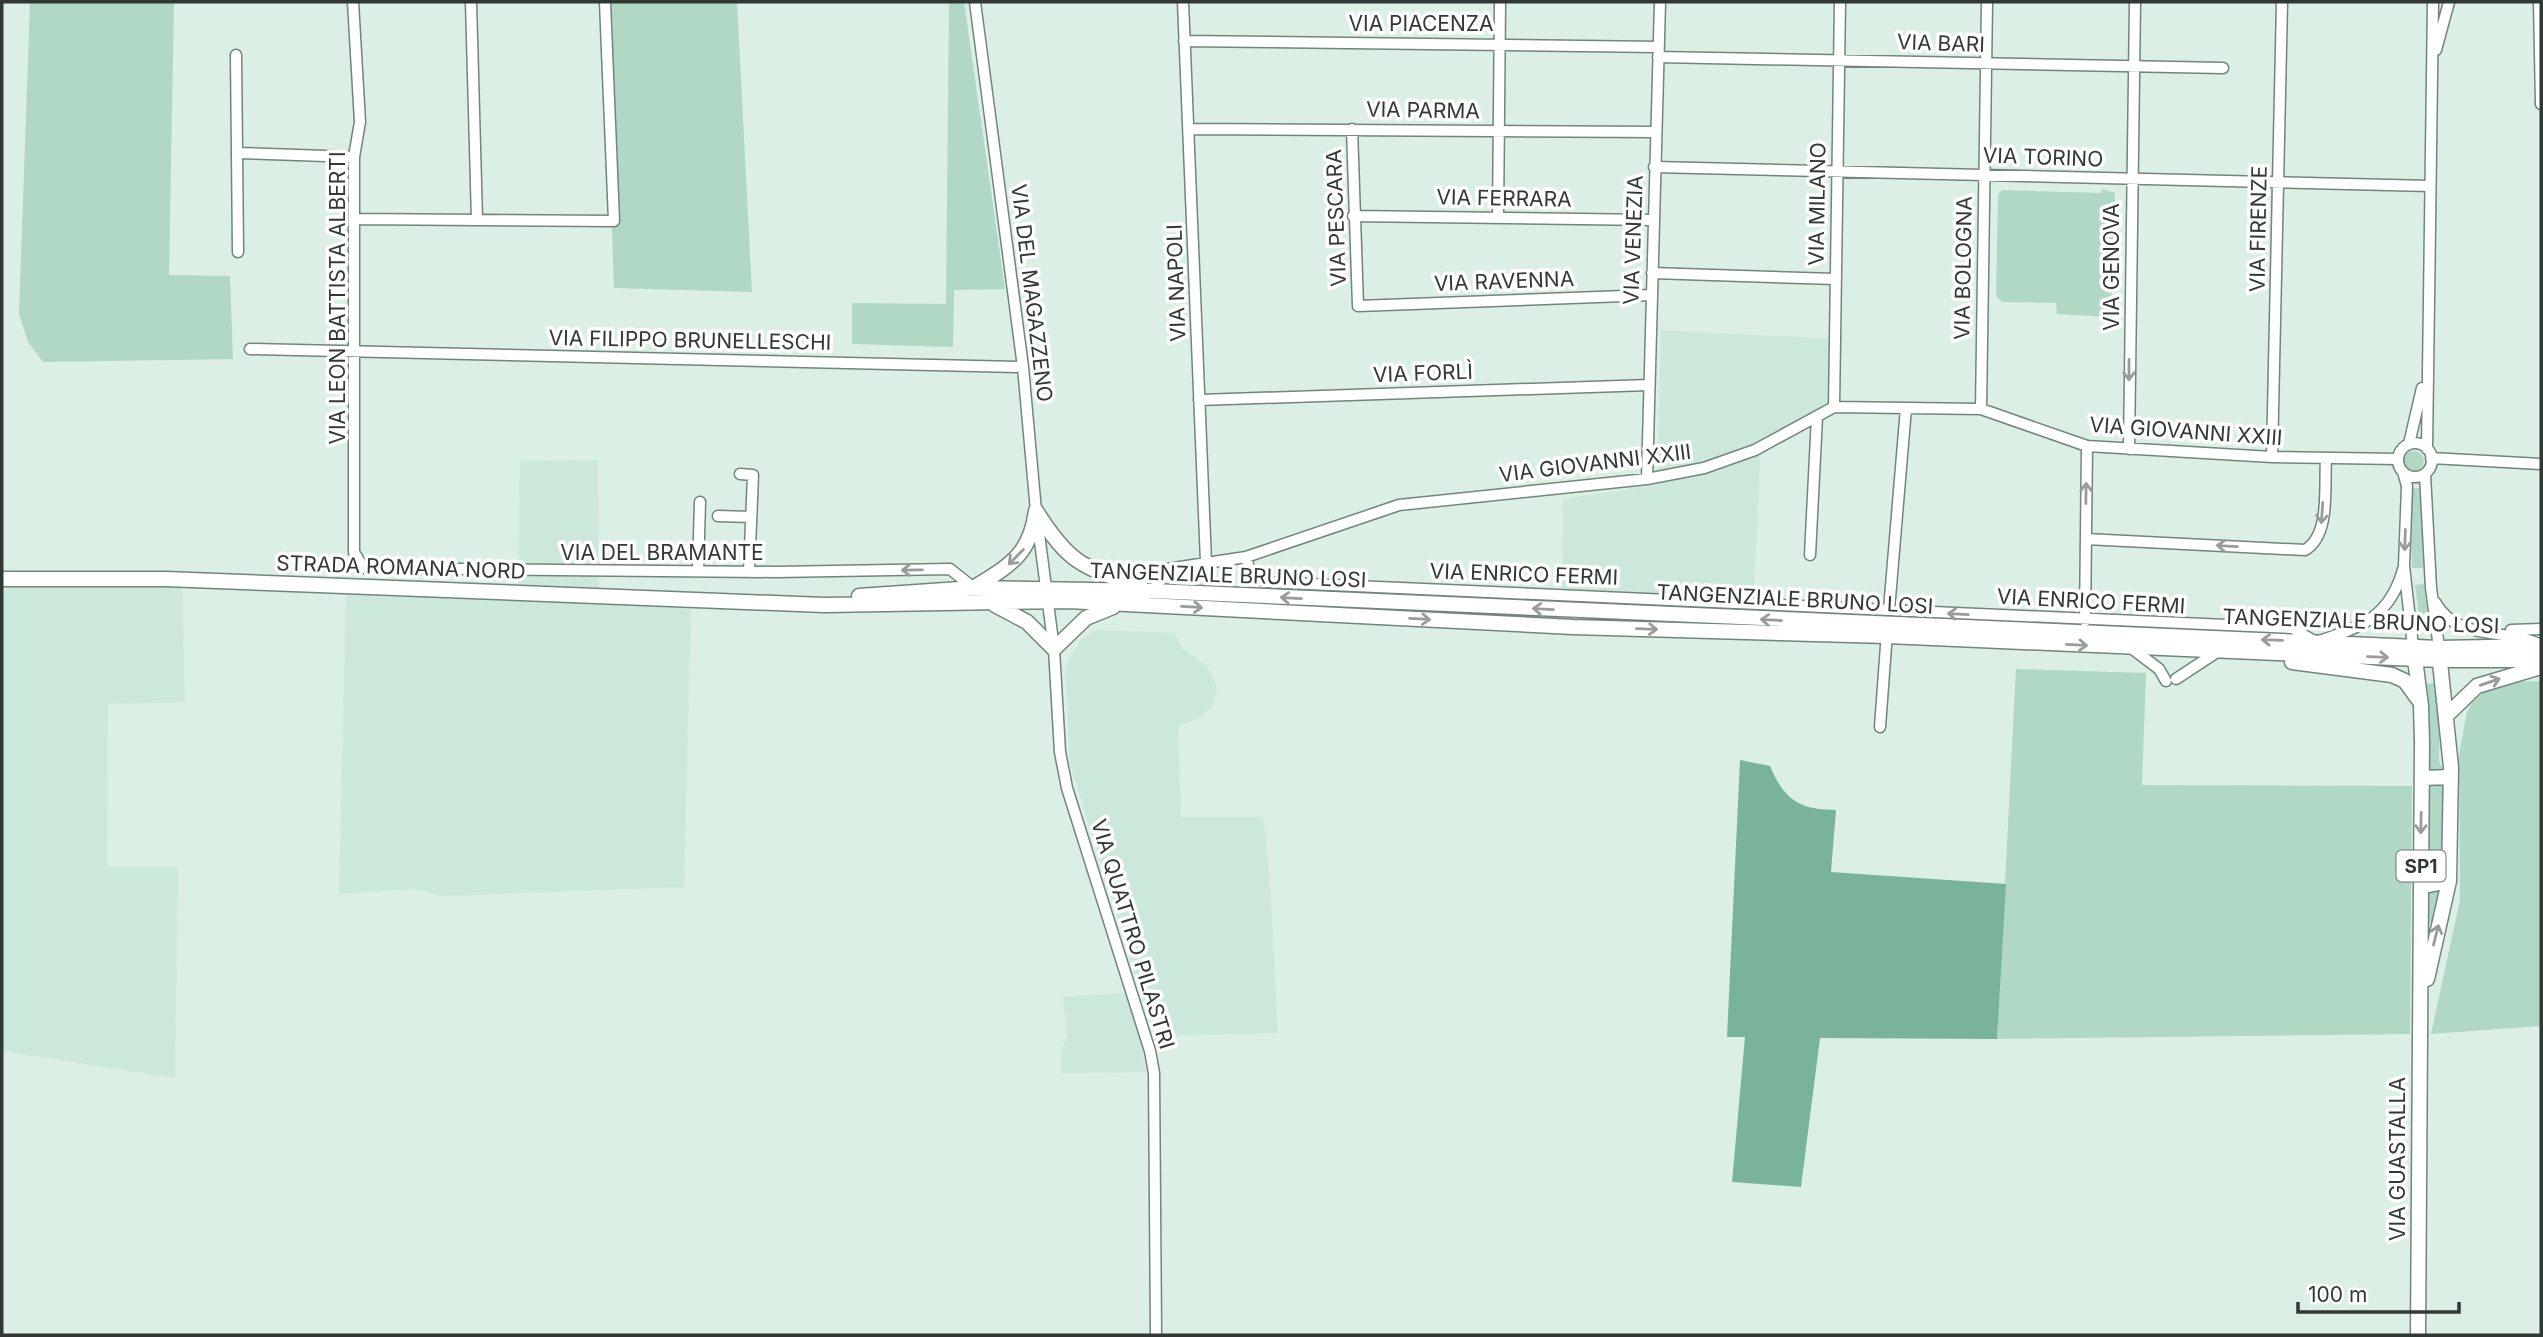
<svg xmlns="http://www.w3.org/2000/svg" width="2543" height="1337" font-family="Inter,sans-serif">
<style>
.built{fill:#cbe8da}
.green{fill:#b1d7c5}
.forest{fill:#7ab39b}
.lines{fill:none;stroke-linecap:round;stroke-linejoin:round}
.minor-casing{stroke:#72857c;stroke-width:13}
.major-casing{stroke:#72857c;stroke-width:17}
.minor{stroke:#fff;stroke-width:10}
.major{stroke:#fff;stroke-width:14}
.oneway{stroke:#989c9a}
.labels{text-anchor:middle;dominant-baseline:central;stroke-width:7;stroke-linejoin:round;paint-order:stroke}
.shield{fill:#fff;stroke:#6f7472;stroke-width:2}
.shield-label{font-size:19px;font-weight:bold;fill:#313935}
.street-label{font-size:21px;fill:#313935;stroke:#fff}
</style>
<rect width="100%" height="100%" fill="#dbefe5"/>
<!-- built -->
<path class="built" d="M1661 330 1835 339 1832 407 1761 446 1753 606 1562 596 1563 499 1657 485Z
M598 460 599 598 691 601 684 887 442 896 416 889 339 894 346 595 518 597 520 461Z
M2 584 182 585 185 702 108 704 107 867H178L175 1078 2 1051Z
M1097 630 1174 633 1182 648 1207 666 1215 681 1217 692 1212 707 1200 717 1178 726 1181 817H1263L1269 867 1278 1033 1155 1036 1070 764 1065 667 1081 639Z
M1126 993 1139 1033 1146 1072 1061 1073V1050L1067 1036 1063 997Z"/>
<!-- green -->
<path class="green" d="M30 2H174L169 275 230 276 233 359 43 362 28 342 19 314Z
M604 2H737L752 292 614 288Z
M949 2H964L1005 289 954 290 953 347 852 344V303L946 304Z
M2102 189 2115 193 2111 317 2057 314 2056 303 2002 302 1996 296 1998 195 2002 190 2101 193Z
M2404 461a10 10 0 1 1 20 0a10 10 0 1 1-20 0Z
M2410 488H2421L2423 568H2412Z
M2424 584 2429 628 2421 629 2415 585Z
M2016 669 2146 673 2142 785 2412 786 2410 1034 1997 1039Z
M2541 681V1026L2431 1034 2460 900 2459 754 2467 712 2472 703 2486 690 2506 682Z
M2435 683 2440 713 2439 761 2443 770 2428 771 2425 684Z
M2427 783H2447L2445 876 2427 880Z
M2426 889H2441L2433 922 2429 923 2425 919Z"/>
<!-- forest -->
<path class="forest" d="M1740 760 1770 766C1784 800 1800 810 1836 810L1831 872 2006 884 1997 1039 1820 1038 1801 1187 1732 1182 1745 1037H1727Z"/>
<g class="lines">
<!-- minor casing -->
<g class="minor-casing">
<path id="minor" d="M353 2 360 122 354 157V552L363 568 776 572 950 569 974 588
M471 2 477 220
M975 2 1023 367 1036 511 1054 649 1060 752 1067 788 1150 1051 1154 1073 1156 1335
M1183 2 1206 562
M2539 2 2541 104
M1184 41 1658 47
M2436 50 2449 2
M236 55 238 252
M1658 57 2223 68
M1190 129 1656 132
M1352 129 1358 306 1651 295
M238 153 354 157
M1654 167 2430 186
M1353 216 1653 220
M1498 217 1500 2
M356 219 614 221 605 2
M1652 273 1835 279
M250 349 1023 367
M1199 400 1649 385
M1834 407 1840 2
M1981 409 1987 2
M2398 460a17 17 0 1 1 34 0a17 17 0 1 1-34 0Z
M2409 444 2422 388
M2129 449 2135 2
M2427 449 2433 2
M2272 457 2282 2
M2431 458 2541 464
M2403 472 2407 486 2404 566 2413 646
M740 474 753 475 749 572
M2425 474 2431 588 2439 648
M1647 479 1660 2
M718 516 751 517
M2086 539 2305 550C2331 535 2324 486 2326 459
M1810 555 1817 417
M1246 557 1251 575 1267 582 2292 628 2316 642C2362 627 2391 617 2404 566
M698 571 700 502
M1153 591 1167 569 1246 557 1399 505 1647 479 1704 468 1755 450 1834 407 1981 409 2087 446 2272 457 2398 459
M2435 602C2458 643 2506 627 2541 645
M1889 610 1906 408
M2085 621 2087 446
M2511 630 2541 629
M2130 647 2159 669 2166 681
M2176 679 2217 652
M1880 727 1887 632"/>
</g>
<!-- major casing -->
<g class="major-casing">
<path id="major" d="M1036 511C1070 565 1083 567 1141 587
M2 579H165L824 605 1068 601 1573 627 1887 636 2440 660H2541
M975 587C1010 565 1030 555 1036 511
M859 596 974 588 1153 591 2439 648 2541 646
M995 605 1027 622 1054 649 1086 618 1113 607
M2414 651 2421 706 2422 742 2418 1335
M2292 662 2392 675 2405 681 2418 699
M2448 714 2477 686 2541 667
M2422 778 2451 777
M2421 882 2429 885 2449 881
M2427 979 2449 881 2451 767 2439 653"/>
</g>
<!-- minor -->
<use href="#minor" class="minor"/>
<!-- major -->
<use href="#major" class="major"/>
</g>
<!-- one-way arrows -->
<defs><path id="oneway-shaft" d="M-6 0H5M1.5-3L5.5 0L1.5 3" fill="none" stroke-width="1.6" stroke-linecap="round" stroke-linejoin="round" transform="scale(1.75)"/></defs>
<g class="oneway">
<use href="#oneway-shaft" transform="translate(2129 370) rotate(90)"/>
<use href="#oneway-shaft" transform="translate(2086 493) rotate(-89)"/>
<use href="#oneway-shaft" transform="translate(2322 513) rotate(94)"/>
<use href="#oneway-shaft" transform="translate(2405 540) rotate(92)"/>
<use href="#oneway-shaft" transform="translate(2227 546) rotate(-177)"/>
<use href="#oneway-shaft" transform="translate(1016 557) rotate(135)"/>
<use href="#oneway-shaft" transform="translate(912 570) rotate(179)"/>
<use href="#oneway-shaft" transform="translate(1291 598) rotate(-177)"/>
<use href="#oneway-shaft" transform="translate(1192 607) rotate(3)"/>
<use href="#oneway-shaft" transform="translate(1543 609) rotate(-177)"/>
<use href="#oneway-shaft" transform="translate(1958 614) rotate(-177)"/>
<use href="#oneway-shaft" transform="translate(1420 619) rotate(3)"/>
<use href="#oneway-shaft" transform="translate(1771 620) rotate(-177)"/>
<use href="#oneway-shaft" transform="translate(1647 629) rotate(2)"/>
<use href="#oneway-shaft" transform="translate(2272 640) rotate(-178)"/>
<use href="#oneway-shaft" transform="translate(2077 645) rotate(3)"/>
<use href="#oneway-shaft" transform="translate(2378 657) rotate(2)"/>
<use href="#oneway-shaft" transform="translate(2490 682) rotate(-19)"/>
<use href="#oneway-shaft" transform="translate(2421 823) rotate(91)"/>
<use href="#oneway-shaft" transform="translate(2436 935) rotate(-76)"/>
</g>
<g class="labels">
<!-- shield labels -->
<rect class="shield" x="2396.5" y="850.5" width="49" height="31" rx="5"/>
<g class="shield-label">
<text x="2421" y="866">SP1</text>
</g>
<!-- street labels -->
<g class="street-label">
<text x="1421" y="23">VIA PIACENZA</text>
<text transform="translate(1941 43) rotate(2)">VIA BARI</text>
<text transform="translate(1423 110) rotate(1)">VIA PARMA</text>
<text transform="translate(2043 157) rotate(2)">VIA TORINO</text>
<text transform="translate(1504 198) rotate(1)">VIA FERRARA</text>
<text transform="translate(1817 204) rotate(-89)">VIA MILANO</text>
<text transform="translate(1336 218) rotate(-92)">VIA PESCARA</text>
<text transform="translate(2258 229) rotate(-89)">VIA FIRENZE</text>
<text transform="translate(1633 240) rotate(-88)">VIA VENEZIA</text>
<text transform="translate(2111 267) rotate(-90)">VIA GENOVA</text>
<text transform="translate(1963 268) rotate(-89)">VIA BOLOGNA</text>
<text transform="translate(1504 281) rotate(-2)">VIA RAVENNA</text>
<text transform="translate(1176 283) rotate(-92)">VIA NAPOLI</text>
<text transform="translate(1032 293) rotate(83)">VIA DEL MAGAZZENO</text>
<text transform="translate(337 298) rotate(-90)">VIA LEON BATTISTA ALBERTI</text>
<text transform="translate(690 340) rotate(1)">VIA FILIPPO BRUNELLESCHI</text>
<text transform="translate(1423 373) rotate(-2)">VIA FORLÌ</text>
<text transform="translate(2186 431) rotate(4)">VIA GIOVANNI XXIII</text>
<text transform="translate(1595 463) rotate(-7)">VIA GIOVANNI XXIII</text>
<text x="662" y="552">VIA DEL BRAMANTE</text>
<text transform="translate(401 567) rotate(2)">STRADA ROMANA NORD</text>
<text transform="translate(1524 574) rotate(2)">VIA ENRICO FERMI</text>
<text transform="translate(1228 575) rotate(2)">TANGENZIALE BRUNO LOSI</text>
<text transform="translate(1795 599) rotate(3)">TANGENZIALE BRUNO LOSI</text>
<text transform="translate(2091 601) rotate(3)">VIA ENRICO FERMI</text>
<text transform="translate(2361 621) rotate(2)">TANGENZIALE BRUNO LOSI</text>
<text transform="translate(1133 934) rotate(73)">VIA QUATTRO PILASTRI</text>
<text transform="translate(2397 1159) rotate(-90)">VIA GUASTALLA</text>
</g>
</g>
<!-- border -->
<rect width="2543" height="1337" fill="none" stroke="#313935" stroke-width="7"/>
<!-- scale -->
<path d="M2298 1302v10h161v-10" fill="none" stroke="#313935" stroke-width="3.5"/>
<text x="2308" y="1302" font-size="21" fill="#313935" stroke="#ffffff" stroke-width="5" paint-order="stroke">100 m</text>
</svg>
